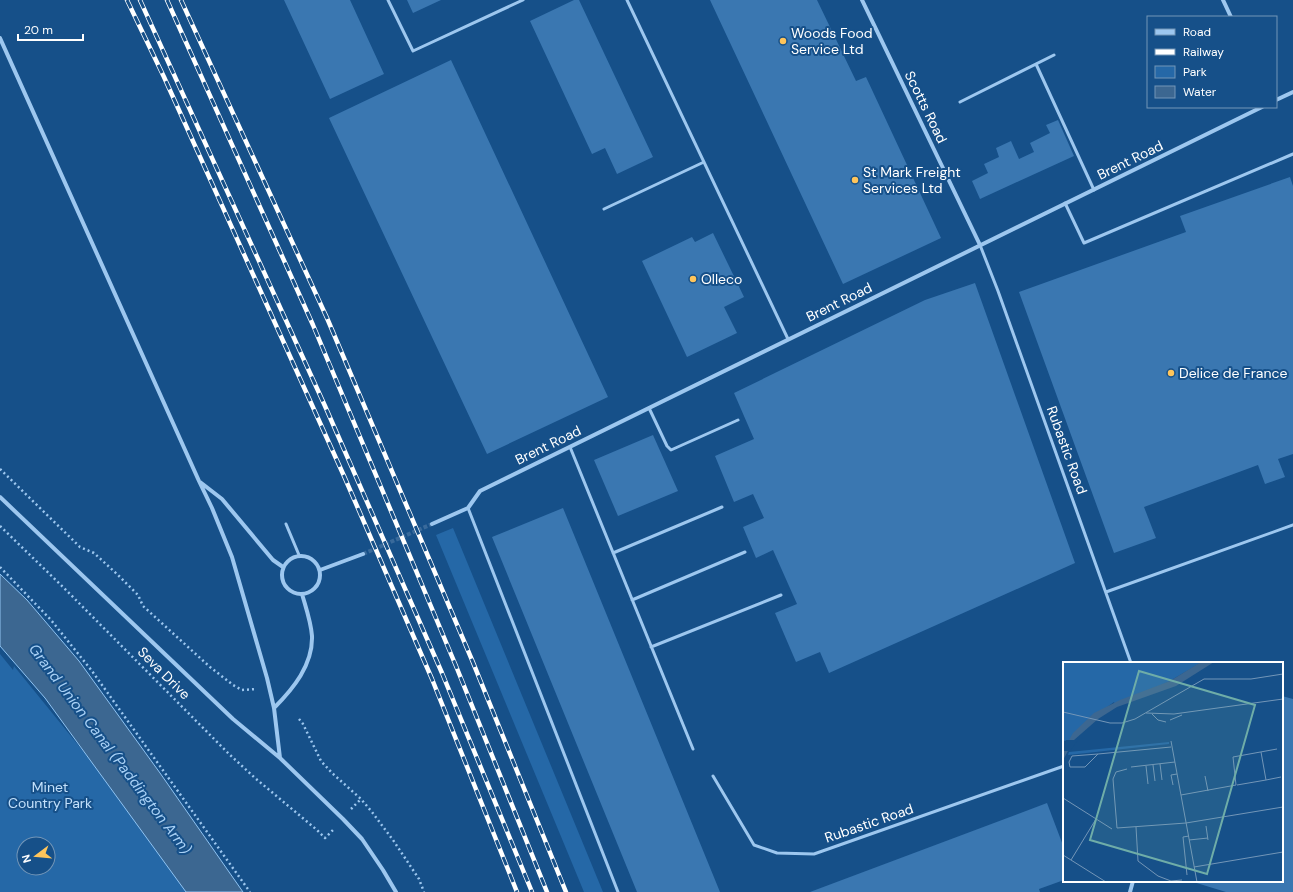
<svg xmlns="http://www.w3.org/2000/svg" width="1293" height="892" font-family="'DM Sans',sans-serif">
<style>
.green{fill:#2568a7;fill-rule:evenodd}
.water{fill:#3c6791;stroke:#8fc3f2}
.building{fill:#3a77b1}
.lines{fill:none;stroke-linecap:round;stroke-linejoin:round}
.minor-tunnel{stroke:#396a9b;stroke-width:4;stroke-dasharray:4 2;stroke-linecap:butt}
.path{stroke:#9dc7ef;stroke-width:2.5;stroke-dasharray:2 3;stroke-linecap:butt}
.service{stroke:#9dc7ef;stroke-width:3}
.minor{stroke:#9dc7ef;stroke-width:4}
.rail-casing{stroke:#fff;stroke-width:4.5}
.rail{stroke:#165089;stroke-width:3;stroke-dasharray:9;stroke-linecap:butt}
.poi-dot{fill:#ffc55b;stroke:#165089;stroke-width:1.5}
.labels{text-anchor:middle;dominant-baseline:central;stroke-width:4;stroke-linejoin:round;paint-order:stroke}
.poi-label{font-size:14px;fill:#fff;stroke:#165089;text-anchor:start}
.street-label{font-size:14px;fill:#fff;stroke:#165089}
.park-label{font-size:14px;fill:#c3e0fb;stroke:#165089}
.water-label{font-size:15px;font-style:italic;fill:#a9d1f6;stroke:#165089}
.inset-road{fill:none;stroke:#7396b8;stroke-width:1}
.view{fill:#6fada8;fill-opacity:0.15;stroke:#6fada8;stroke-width:2}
.inset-edge{fill:none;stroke:#fff;stroke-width:2}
</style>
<rect width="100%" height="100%" fill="#165089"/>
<!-- green -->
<path class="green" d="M453 528 603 892H584L436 535Z
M0 654 13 670 14 666 122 799 223 892H0ZM24 844H48V868H24Z"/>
<!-- water -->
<path class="water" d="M0 574 27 600 79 661 160 773 243 892H186L45 698 0 646Z"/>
<!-- building -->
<path class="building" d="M284 0H350L384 74 330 99Z
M407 0H441L413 13Z
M574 0H579L653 157 617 174 605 148 592 154 530 21Z
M710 0H817L856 81 866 77 941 238 843 284Z
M451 60 608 397 487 454 329 118Z
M1058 120 1074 156 980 199 972 181 988 173 984 164 999 157 996 148 1011 141 1019 159 1034 152 1030 143 1050 133 1046 125Z
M1290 177 1293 186V454L1278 459 1285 477 1265 484 1258 465 1144 507 1156 538 1114 553 1019 292 1186 232 1180 216Z
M713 233 744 297 724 307 737 333 687 357 642 261 692 237 695 242Z
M975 283 1075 563 829 673 820 652 796 662 775 613 797 604 773 550 756 558 743 527 764 518 753 494 734 502 715 456 754 439 734 393 925 300Z
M653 435 678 491 618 516 594 460Z
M563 508 720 892H637L492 537Z
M1282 696 1293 699V892H1226L1190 881H1282Z
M1047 803 1064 848V880L1039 889 1040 892H810Z"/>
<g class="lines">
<!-- minor-tunnel -->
<path class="minor-tunnel" d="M363 554 432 524"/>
<!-- path -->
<path class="path" d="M0 469 80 547 94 553 118 575 138 595 143 606 210 667 233 685 242 690 256 689
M0 526 63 587 229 754 255 778 317 830 325 838 335 828
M0 567 51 620 92 671 250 892
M299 719 303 724 321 761 332 773 361 799 372 812 393 840 419 879 424 892
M351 809 361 799"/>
<!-- service -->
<path class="service" d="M388 0 413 51 523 0
M627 0 788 339
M1036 64 1094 190
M960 102 1054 55
M1065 203 1084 243 1293 154
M604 209 704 162
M980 245 998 291 1131 663
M649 408 667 446 671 450 738 420
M570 447 693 749
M468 508 618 892
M286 524 299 555
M613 553 722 507
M1106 592 1293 525
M632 600 745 552
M651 647 781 595
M713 776 754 845 777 853 814 854 1064 766"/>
<!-- minor -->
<path class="minor" d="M862 0 980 245
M1223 0 1231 17
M0 38 199 481 212 508 232 557 267 678 274 708 280 758
M1276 100 1293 92
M200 482 222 499 273 560 283 567
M0 497 233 719 280 758 343 819 362 839 383 870 396 892
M432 524 468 508 480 491 1262 107
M282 575a19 19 0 1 1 38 0a19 19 0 1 1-38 0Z
M320 570 363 554
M274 708C293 689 313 665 312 636 311 622 306 608 302 594
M1130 892 1133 881"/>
<!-- rail casing -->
<g class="rail-casing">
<path id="rail" d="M127 0 164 77 344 476 432 679 517 892
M140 0 325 406 442 673 532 892
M167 0 313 325 456 666 547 892
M181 0 327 318 472 660 566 892"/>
</g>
<!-- rail -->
<use href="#rail" class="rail"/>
</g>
<!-- markers -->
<g class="poi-dot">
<circle cx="783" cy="41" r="4"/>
<circle cx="855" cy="180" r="4"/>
<circle cx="693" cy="279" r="4"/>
<circle cx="1171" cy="373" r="4"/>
</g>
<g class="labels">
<!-- poi labels -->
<g class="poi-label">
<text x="791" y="33">Woods Food<tspan x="791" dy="16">Service Ltd</tspan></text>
<text x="863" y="172">St Mark Freight<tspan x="863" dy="16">Services Ltd</tspan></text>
<text x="701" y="279">Olleco</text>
<text x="1179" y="373">Delice de France</text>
</g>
<!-- street labels -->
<g class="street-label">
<text transform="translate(926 107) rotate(64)">Scotts Road</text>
<text transform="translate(1130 160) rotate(-26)">Brent Road</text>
<text transform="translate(839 302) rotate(-26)">Brent Road</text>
<text transform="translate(548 445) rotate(-26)">Brent Road</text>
<text transform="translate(1067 450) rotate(70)">Rubastic Road</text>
<text transform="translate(164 673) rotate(45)">Seva Drive</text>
<text transform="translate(869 823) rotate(-19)">Rubastic Road</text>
</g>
<!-- park labels -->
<g class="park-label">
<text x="50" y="787">Minet<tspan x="50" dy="16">Country Park</tspan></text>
</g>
<!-- water labels -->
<g class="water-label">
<text transform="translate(110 749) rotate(53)">Grand Union Canal (Paddington Arm)</text>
</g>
</g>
<!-- overview -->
<g transform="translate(1063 662)">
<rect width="220" height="220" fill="#165089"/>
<path d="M0 0H139L105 20 52 43 51 40 23 60 9 78 0 79ZM106 80V82L5 93 6 90Z" fill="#2568a7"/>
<path d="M138 0H151L113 24 54 45 35 57 11 78 0 98V89L10 71 31 51 57 38 107 19Z" fill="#3c6791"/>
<path d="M3 78H15L7 89H0Z" fill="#165089"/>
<path class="inset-road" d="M0 50 47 61H59L72 57 141 17H188L220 12M83 51 111 52 220 37M89 52 95 58 103 60M107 58 119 53M108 79 134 220M198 90 203 118 218 115M35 92 9 94 6 100 7 105H22L35 92 108 85M97 102 99 118M90 103 92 119M83 104 85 122M68 105 112 100M64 107 53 110 50 117 54 166 123 161 220 145M142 114 145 129M110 123 108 113 114 112M174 123 203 118M118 133 173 123 170 95 214 87M0 136 49 167M143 164 145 178M73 165 75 199 95 214 108 219 119 218M126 178 145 176M0 193 43 220M8 198 33 157M131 205 220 190M124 213 120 175 126 174"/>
<path class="view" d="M76 9 192 43 144 212 27 178Z"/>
<rect width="220" height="220" class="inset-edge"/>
</g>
<!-- legend -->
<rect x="1147" y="16" width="130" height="92" fill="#165089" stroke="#7396b8"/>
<rect x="1155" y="29" width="20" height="6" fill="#9dc7ef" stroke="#7396b8"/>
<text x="1183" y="36" font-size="12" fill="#ffffff">Road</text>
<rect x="1155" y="49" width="20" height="6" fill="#ffffff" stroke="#7396b8"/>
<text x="1183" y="56" font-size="12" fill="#ffffff">Railway</text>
<rect x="1155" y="66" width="20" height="12" fill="#2568a7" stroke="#7396b8"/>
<text x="1183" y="76" font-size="12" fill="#ffffff">Park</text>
<rect x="1155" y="86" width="20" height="12" fill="#3c6791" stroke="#7396b8"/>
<text x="1183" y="96" font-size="12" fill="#ffffff">Water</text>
<!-- north arrow -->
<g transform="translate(36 856) rotate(254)"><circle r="19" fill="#165089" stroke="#7396b8"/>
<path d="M0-3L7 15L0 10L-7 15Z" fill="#ffc55b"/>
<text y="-6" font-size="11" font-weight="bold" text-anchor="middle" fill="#ffffff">N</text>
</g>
<!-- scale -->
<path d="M18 34v6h65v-6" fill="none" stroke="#ffffff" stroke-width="2"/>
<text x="24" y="34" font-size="12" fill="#ffffff" stroke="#165089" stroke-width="3" paint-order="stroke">20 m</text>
</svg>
